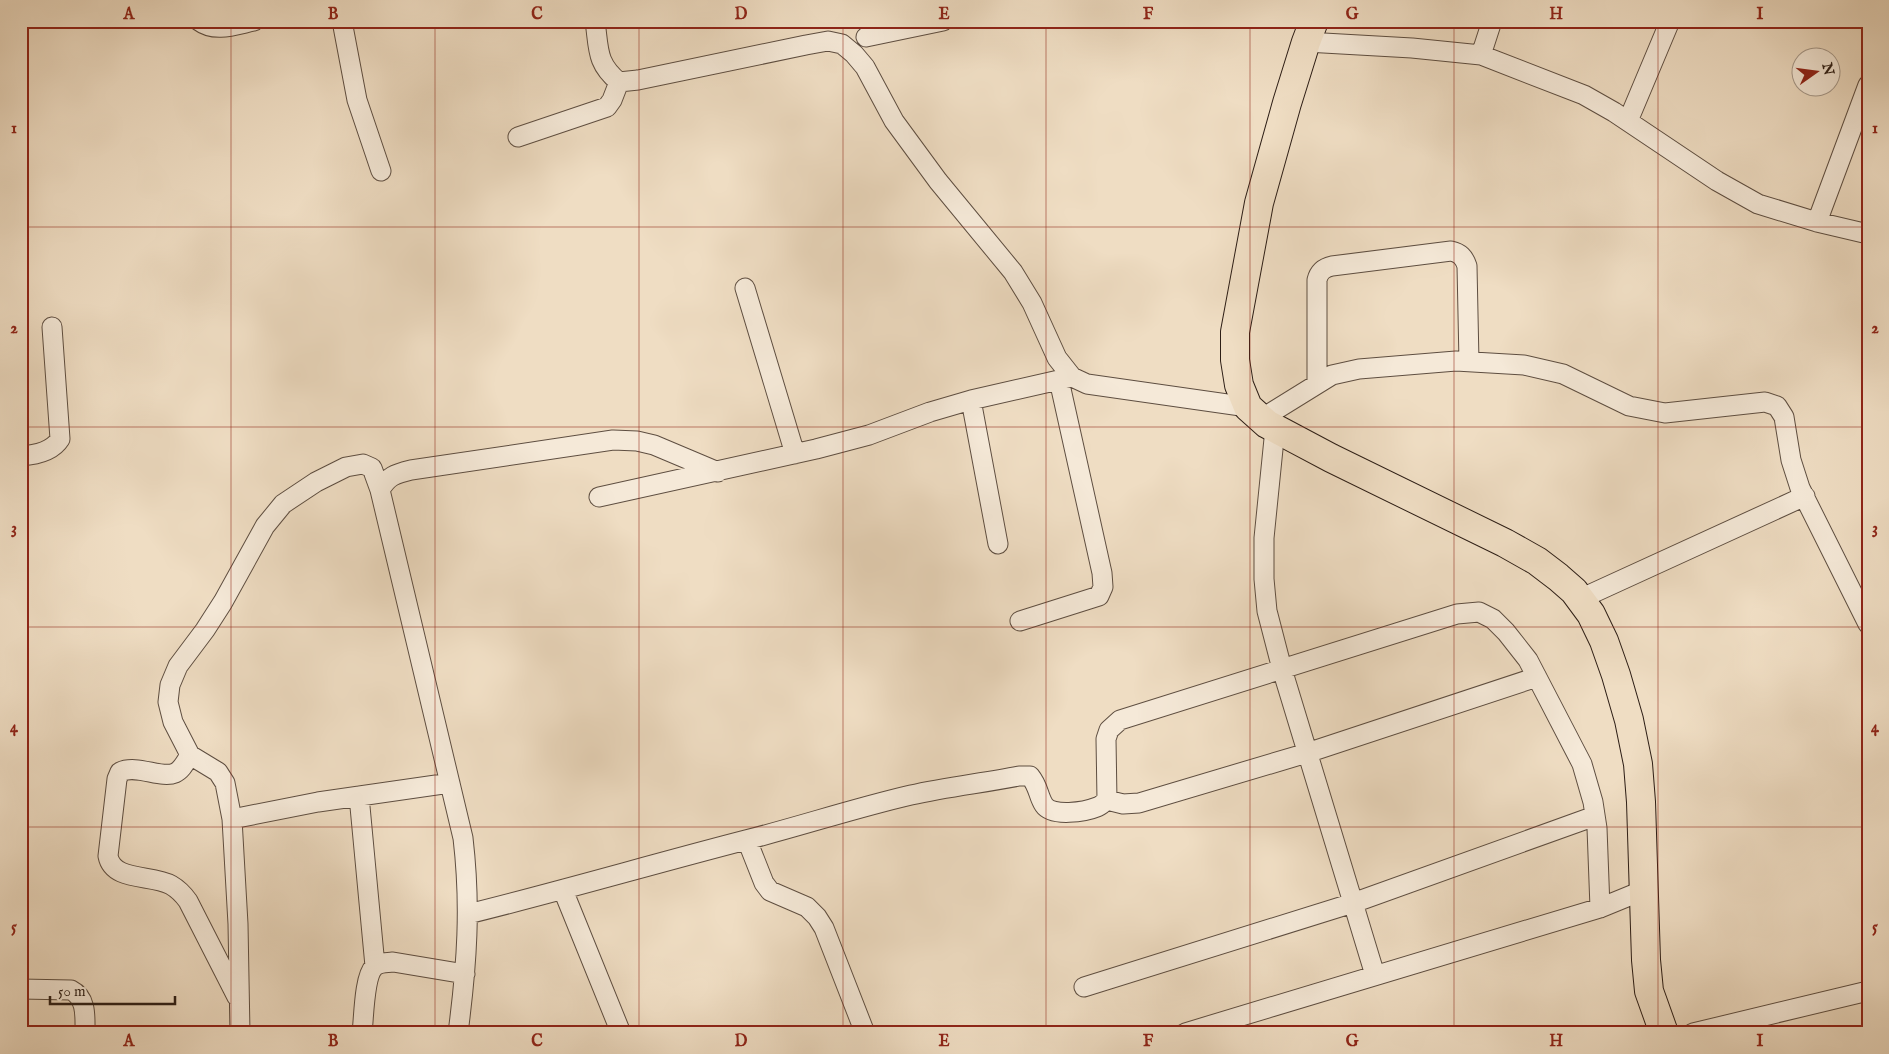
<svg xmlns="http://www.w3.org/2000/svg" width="1889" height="1054" font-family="'IM FELL English',serif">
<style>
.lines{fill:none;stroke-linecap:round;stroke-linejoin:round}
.minor-casing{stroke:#5e4e41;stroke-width:21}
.highway-casing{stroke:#2d1e16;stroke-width:30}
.minor{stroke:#f5e9d8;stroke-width:19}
.highway{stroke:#efddc3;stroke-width:28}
.grid{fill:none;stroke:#8f2418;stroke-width:1;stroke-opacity:0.55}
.neatline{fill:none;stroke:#8f2418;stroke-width:2}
.grid-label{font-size:16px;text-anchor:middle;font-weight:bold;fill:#8f2418}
</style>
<rect width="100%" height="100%" fill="#efddc3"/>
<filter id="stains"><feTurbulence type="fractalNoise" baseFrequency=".004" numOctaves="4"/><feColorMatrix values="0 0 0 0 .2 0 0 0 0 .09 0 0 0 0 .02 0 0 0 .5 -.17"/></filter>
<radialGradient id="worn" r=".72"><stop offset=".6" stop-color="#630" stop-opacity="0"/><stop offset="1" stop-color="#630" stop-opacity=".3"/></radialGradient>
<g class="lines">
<!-- minor casing -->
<g class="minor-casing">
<path id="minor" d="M199 21C215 33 235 25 254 21
M342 21 357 100 381 171
M595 21C599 49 596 63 619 82L638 80 806 45 828 41 842 44 854 54 865 67 894 121 938 181 1013 272 1032 303 1057 358 1072 377 1087 384 1248 407
M866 37 943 21
M1306 42 1412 48 1481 55 1584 95 1614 112 1717 181 1758 204 1817 222 1868 234
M1481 55 1492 21
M1628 121 1670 21
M518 137 607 107 612 100 619 82
M1817 222 1868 85
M745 288 795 454
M1317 383V280C1319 272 1323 268 1332 266L1451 251C1460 253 1464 257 1467 266L1469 362
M971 400 998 544
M1261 419 1332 375 1359 369 1456 361 1524 365 1563 374 1629 406 1665 413 1765 402 1777 406 1784 417 1791 460 1800 488 1868 624
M1275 429 1264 538V579L1267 611 1282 669 1375 975
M21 456C35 455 52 452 60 439L52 327
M599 497 816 449 869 435 930 412 971 400 1072 377
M1580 599 1805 496
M1020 621 1099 596 1103 587 1102 573 1059 380
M190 755C186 761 182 770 175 773 161 779 137 764 120 772L117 779 108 856C113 882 152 874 171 885 178 889 183 894 188 901L237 997
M359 796 375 966
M1107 800 1123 804 1139 803 1307 753 1537 677
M232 819 225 783 218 772 190 755 173 722 168 702 170 685 178 666 205 630 223 602 265 526 283 504 316 482 346 467 363 464 372 468 380 490
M747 840 764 883 770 891 807 907 817 917 824 928 865 1033
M563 890 621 1033
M468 914C561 891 653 864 746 840 801 826 855 808 911 795 946 787 983 783 1019 776H1030C1039 787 1038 796 1044 805 1052 817 1085 812 1097 807 1101 806 1104 802 1107 800L1106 739 1109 730 1120 720 1457 614 1479 612 1493 619 1506 632 1528 660 1582 764 1593 802 1597 828 1600 908
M1084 987 1353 903 1595 816
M21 989 71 990C87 998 85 1017 85 1033
M240 1033 238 924 232 819 318 802 450 783
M362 1033C364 1017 364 977 374 967 379 962 386 963 393 962L465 974
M458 1033C467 964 471 906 463 838L380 490C388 476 395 474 411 470L613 440 637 441 654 445 718 472
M1185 1033 1600 908 1644 890
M1693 1033 1868 991"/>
</g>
<!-- highway casing -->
<g class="highway-casing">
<path id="highway" d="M1314 21 1306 42 1287 103 1259 203 1235 332V360L1239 385 1248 407 1267 424 1331 458 1505 543 1537 561 1558 577 1574 591 1591 614 1604 641 1616 675 1629 720 1638 764 1641 802 1646 960 1649 991 1664 1033"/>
</g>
<!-- minor -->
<use href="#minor" class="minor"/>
<!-- highway -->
<use href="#highway" class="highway"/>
</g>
<!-- grid -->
<path class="grid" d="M231 21V1033M435 21V1033M639 21V1033M843 21V1033M1046 21V1033M1250 21V1033M1454 21V1033M1658 21V1033M21 227H1868M21 427H1868M21 627H1868M21 827H1868"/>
<!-- margin -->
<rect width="1889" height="1054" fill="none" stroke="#efddc3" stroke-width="55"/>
<!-- north arrow -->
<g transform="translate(1816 72) rotate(76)"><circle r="24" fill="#f5e9d8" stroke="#a5988a"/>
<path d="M0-4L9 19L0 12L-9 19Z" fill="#8f2418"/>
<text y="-8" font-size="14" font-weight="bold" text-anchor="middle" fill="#2d1e16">N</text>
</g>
<!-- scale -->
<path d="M50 996v8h125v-8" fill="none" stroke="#2d1e16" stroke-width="2.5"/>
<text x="58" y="996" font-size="15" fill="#2d1e16" stroke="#f5e9d8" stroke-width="4" paint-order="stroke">50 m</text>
<rect x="28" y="28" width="1834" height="998" class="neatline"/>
<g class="grid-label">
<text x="129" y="19">A</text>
<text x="333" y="19">B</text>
<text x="537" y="19">C</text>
<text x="741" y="19">D</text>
<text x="944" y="19">E</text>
<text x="1148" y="19">F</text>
<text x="1352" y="19">G</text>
<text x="1556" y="19">H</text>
<text x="1760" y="19">I</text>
<text x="14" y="133">1</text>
<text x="1875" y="133">1</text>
<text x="14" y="333">2</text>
<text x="1875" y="333">2</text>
<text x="14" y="533">3</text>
<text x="1875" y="533">3</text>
<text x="14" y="732">4</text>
<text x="1875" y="732">4</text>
<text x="14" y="932">5</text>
<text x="1875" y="932">5</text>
<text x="129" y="1046">A</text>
<text x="333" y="1046">B</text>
<text x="537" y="1046">C</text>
<text x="741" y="1046">D</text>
<text x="944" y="1046">E</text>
<text x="1148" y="1046">F</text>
<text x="1352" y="1046">G</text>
<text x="1556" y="1046">H</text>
<text x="1760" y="1046">I</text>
</g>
<rect width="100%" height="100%" filter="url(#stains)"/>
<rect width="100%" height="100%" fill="url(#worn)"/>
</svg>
